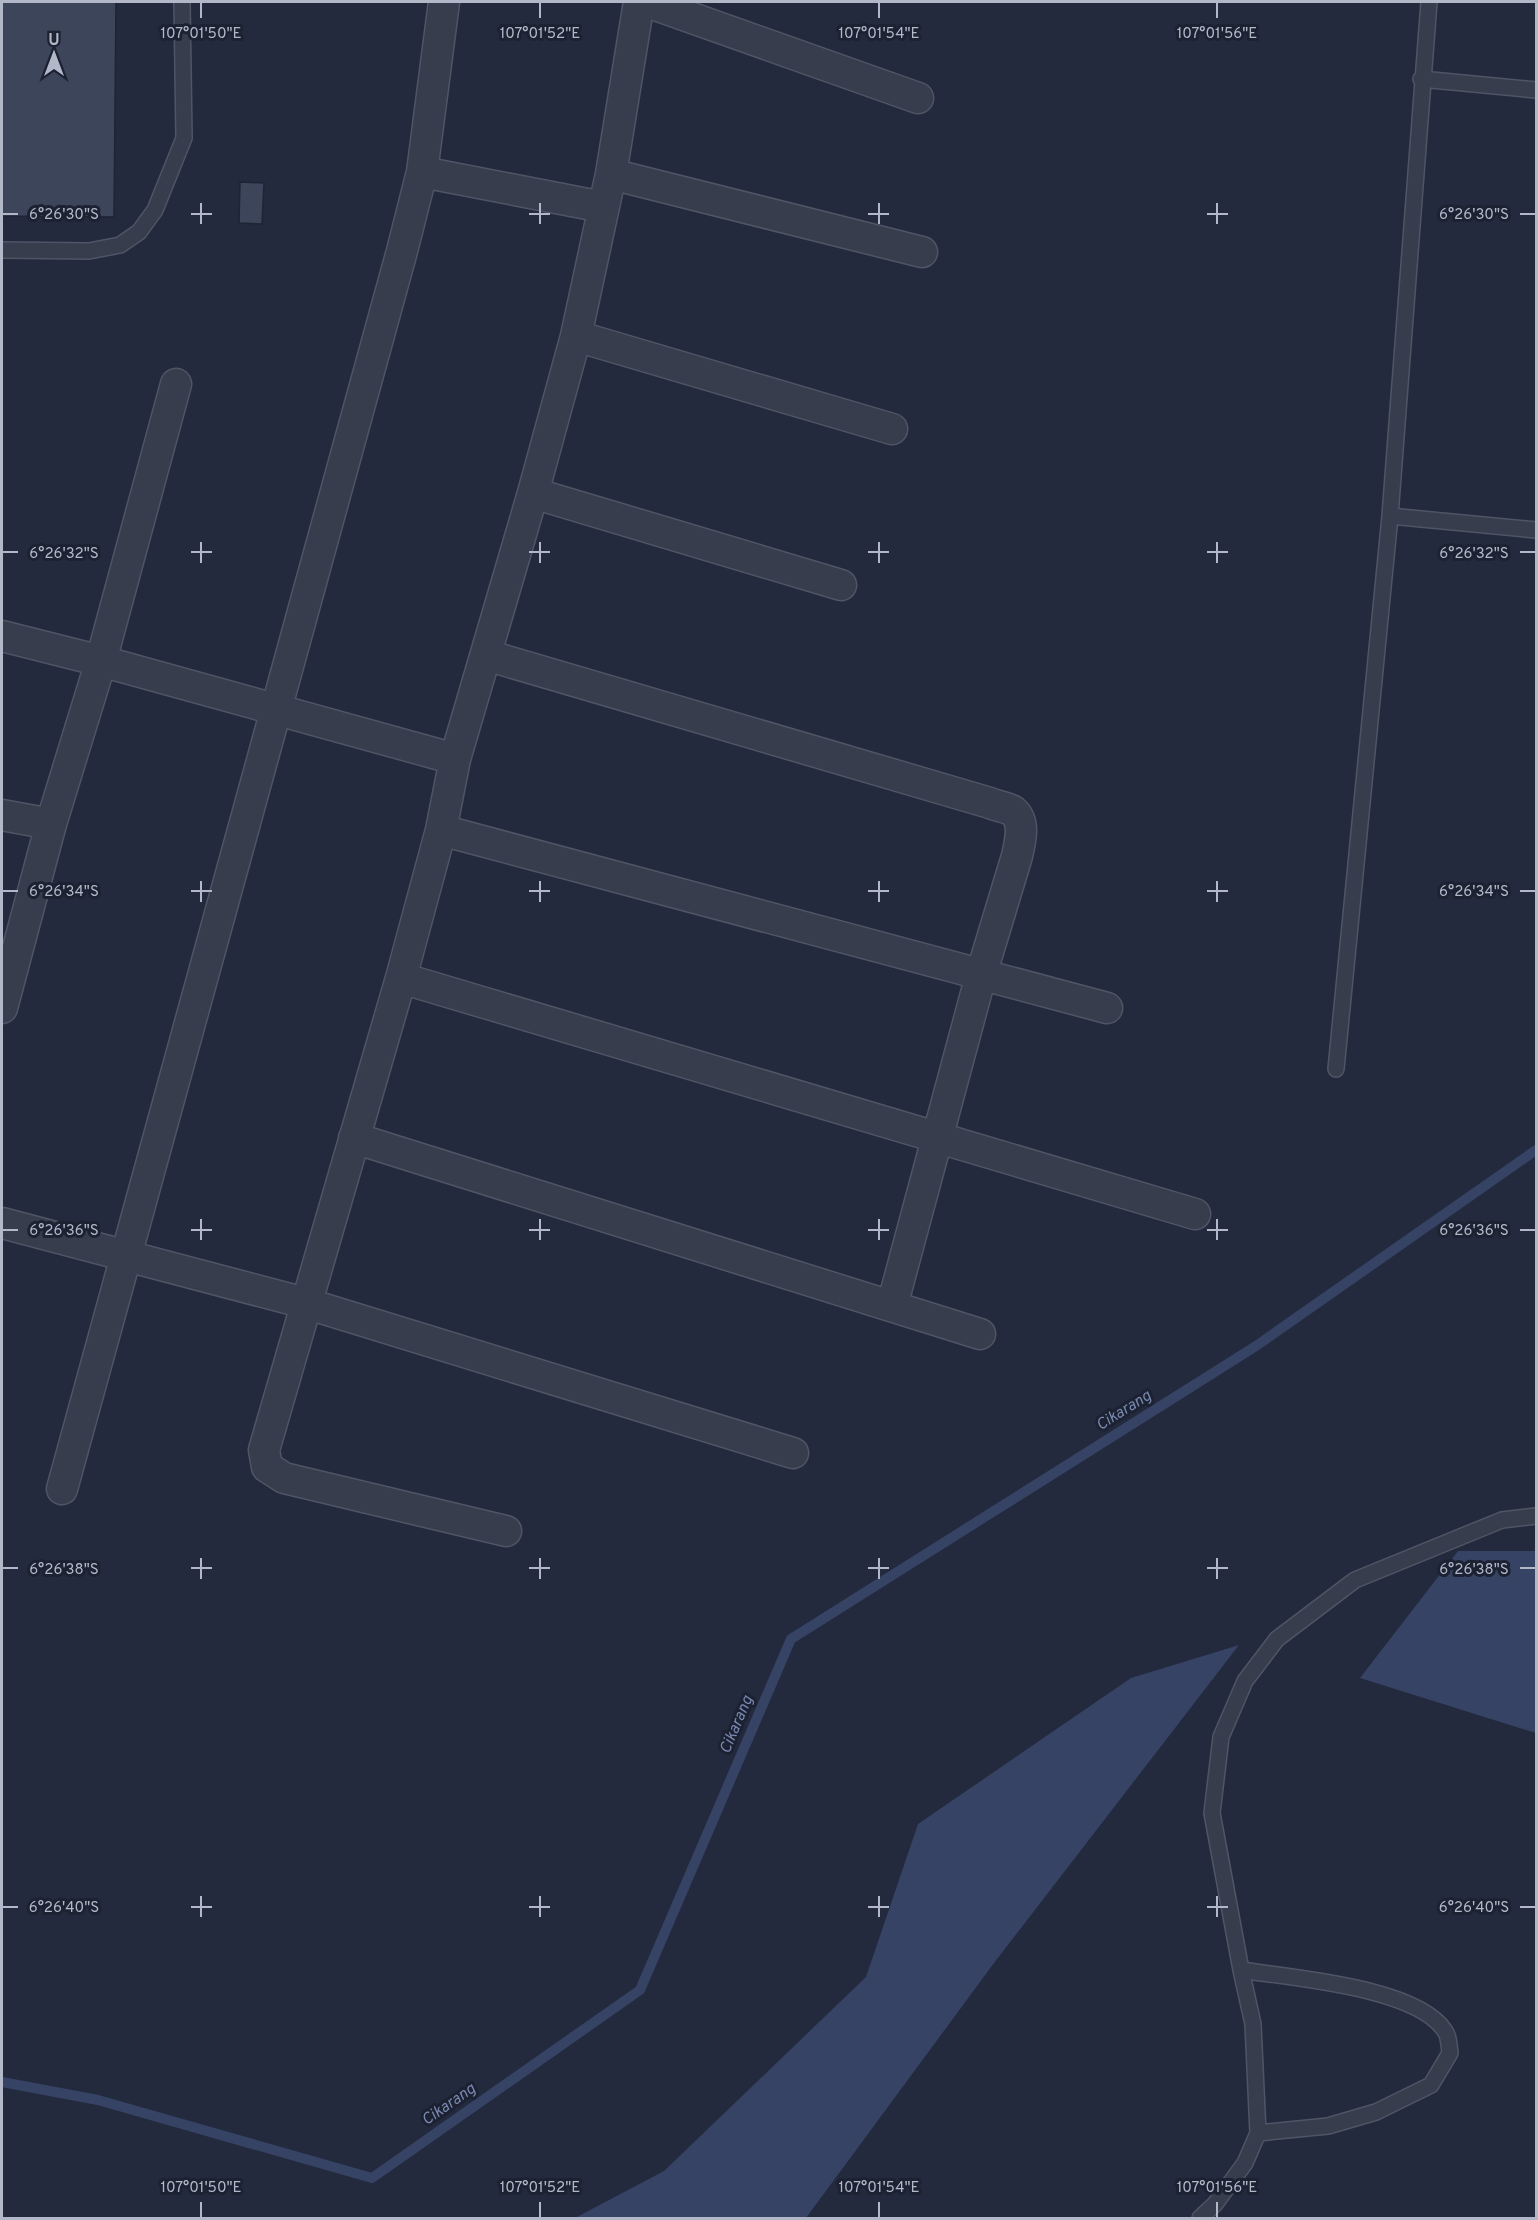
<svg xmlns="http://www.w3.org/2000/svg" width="1538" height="2220" font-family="Overpass,sans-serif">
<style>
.water{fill:#364365}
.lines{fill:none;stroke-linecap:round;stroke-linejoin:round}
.stream{stroke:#364365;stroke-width:10}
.building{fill:#3d455b;stroke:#1e2434;stroke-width:1.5}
.lane-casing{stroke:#4f5565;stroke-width:18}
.street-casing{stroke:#4f5565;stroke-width:33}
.lane{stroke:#373d4d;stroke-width:15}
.street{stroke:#373d4d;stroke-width:30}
.ticks{fill:none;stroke:#b3b8c9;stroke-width:2}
.labels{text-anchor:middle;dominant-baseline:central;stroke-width:6;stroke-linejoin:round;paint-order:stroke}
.water-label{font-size:16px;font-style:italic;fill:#7a89b1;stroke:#1c2232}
.ticks-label{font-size:15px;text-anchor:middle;fill:#b3b8c9;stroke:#1c2232;stroke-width:6;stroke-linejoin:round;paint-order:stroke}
</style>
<rect width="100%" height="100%" fill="#232a3d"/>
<!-- water -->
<path class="water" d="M1458 1551H1536V1733L1360 1678Z
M1239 1645 994 1963 806 2218H575L664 2171 866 1977 918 1824 1131 1678Z"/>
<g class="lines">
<!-- stream -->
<path class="stream" d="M2 2082 98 2100 372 2178 640 1990 791 1639 1256 1346 1536 1150"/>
</g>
<!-- building -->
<path class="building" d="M2 2H116L114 217 2 216Z
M240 182 264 183 262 224 239 223Z"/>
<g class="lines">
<!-- lane casing -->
<g class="lane-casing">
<path id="lane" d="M1429 2 1390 516 1536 530
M1421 79 1536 90
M2 250 89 251 120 245 139 232 155 210 184 138 182 2
M1336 1069 1390 516
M1241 1970C1291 1978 1417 1987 1445 2031 1449 2036 1449 2046 1450 2053L1431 2085 1376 2112 1328 2126 1258 2133
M1200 2218 1215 2204 1245 2163 1258 2133 1253 2024 1241 1970 1212 1813 1221 1737 1245 1681 1277 1639 1355 1580 1502 1520 1536 1516"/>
</g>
<!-- street casing -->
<g class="street-casing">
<path id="street" d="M647 2 918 98
M422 172 603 207
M611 174 922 252
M576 336 892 429
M533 493 841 585
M2 636 101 661 455 759
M486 655 990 803C996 806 1007 807 1013 811 1026 822 1020 842 1017 856L981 975 892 1306
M2 815 51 824
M441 830 1107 1008
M401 978 1195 1214
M2 1008 51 824 101 661 176 384
M354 1138 980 1334
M2 1223 305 1303 793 1453
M62 1489 402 251 422 172 444 2
M506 1531 284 1478 267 1467 264 1450 401 978 441 830 455 759 533 493 576 336 611 174 639 2"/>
</g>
<!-- lane -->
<use href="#lane" class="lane"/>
<!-- street -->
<use href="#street" class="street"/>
</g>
<!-- ticks -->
<path class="ticks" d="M201 3V18M540 3V18M879 3V18M1217 3V18M201 203V224M540 203V224M879 203V224M1217 203V224M3 214H18M191 214H212M529 214H550M868 214H889M1207 214H1228M1520 214H1535M201 542V563M540 542V563M879 542V563M1217 542V563M3 552H18M191 552H212M529 552H550M868 552H889M1207 552H1228M1520 552H1535M201 881V902M540 881V902M879 881V902M1217 881V902M3 891H18M191 891H212M529 891H550M868 891H889M1207 891H1228M1520 891H1535M201 1219V1240M540 1219V1240M879 1219V1240M1217 1219V1240M3 1230H18M191 1230H212M529 1230H550M868 1230H889M1207 1230H1228M1520 1230H1535M201 1558V1579M540 1558V1579M879 1558V1579M1217 1558V1579M3 1568H18M191 1568H212M529 1568H550M868 1568H889M1207 1568H1228M1520 1568H1535M201 1896V1917M540 1896V1917M879 1896V1917M1217 1896V1917M3 1907H18M191 1907H212M529 1907H550M868 1907H889M1207 1907H1228M1520 1907H1535M201 2202V2217M540 2202V2217M879 2202V2217M1217 2202V2217"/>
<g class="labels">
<!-- water labels -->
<g class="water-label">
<text transform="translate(1124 1411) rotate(-32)">Cikarang</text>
<text transform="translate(737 1725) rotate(-67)">Cikarang</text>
<text transform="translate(449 2105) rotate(-35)">Cikarang</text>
</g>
</g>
<g class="ticks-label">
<text x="201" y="38">107°01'50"E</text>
<text x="540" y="38">107°01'52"E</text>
<text x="879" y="38">107°01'54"E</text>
<text x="1217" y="38">107°01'56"E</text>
<text x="64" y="219">6°26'30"S</text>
<text x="1474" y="219">6°26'30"S</text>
<text x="64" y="558">6°26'32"S</text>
<text x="1474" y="558">6°26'32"S</text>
<text x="64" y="896">6°26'34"S</text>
<text x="1474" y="896">6°26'34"S</text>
<text x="64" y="1235">6°26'36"S</text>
<text x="1474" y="1235">6°26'36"S</text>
<text x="64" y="1574">6°26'38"S</text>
<text x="1474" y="1574">6°26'38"S</text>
<text x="64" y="1912">6°26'40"S</text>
<text x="1474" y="1912">6°26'40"S</text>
<text x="201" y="2192">107°01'50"E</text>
<text x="540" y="2192">107°01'52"E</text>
<text x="879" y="2192">107°01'54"E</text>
<text x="1217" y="2192">107°01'56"E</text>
</g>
<!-- border -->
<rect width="1538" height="2220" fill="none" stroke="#b3b8c9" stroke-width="6"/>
<!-- north arrow -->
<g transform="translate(54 54)" stroke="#1c2232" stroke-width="4.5" paint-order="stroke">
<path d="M0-4.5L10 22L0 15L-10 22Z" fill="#b3b8c9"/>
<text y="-9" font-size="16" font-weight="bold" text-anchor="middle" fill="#b3b8c9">U</text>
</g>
</svg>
